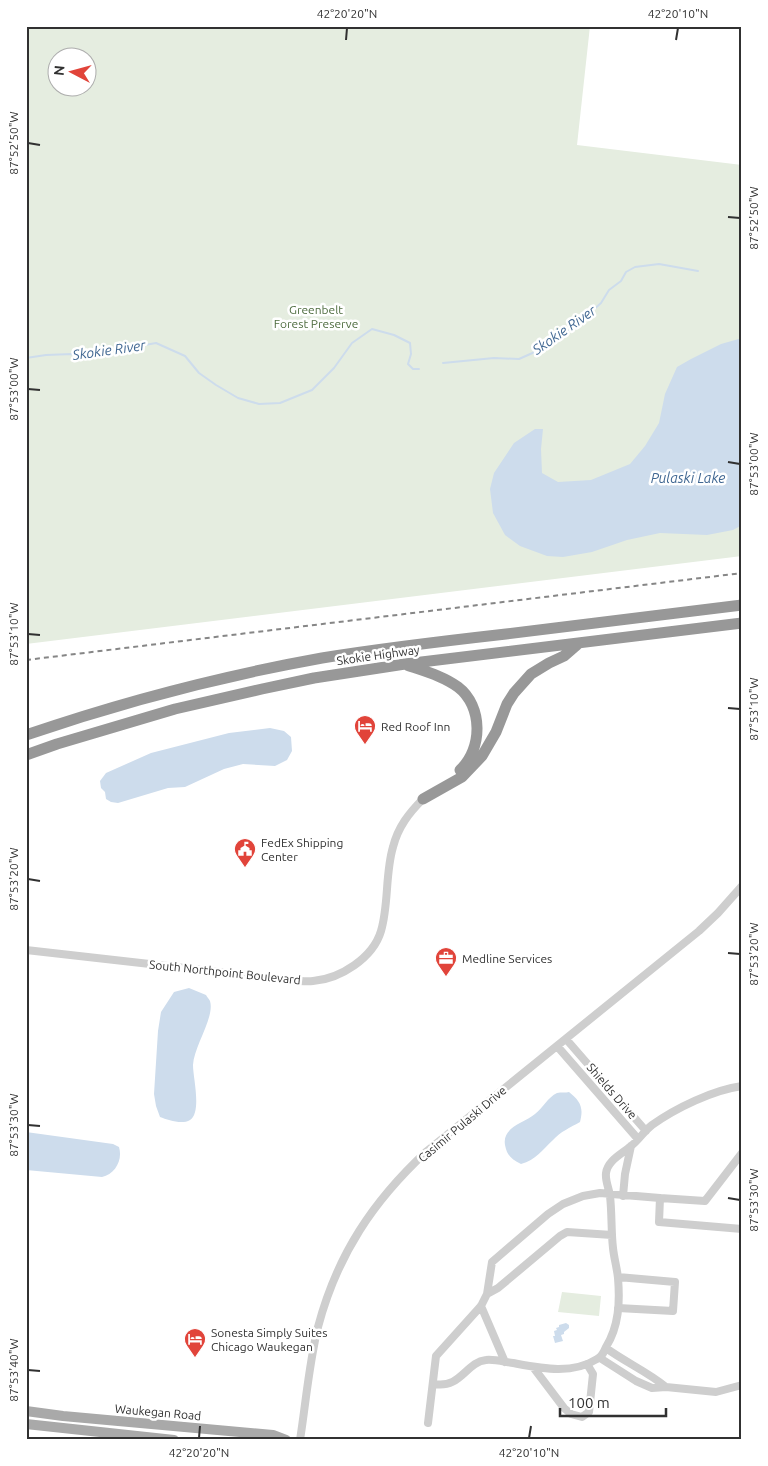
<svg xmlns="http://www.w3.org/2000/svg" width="768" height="1466" font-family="Ubuntu,sans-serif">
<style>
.green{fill:#e5ede0;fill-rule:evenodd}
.water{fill:#cddcec}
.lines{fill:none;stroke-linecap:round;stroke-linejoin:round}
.stream{stroke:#cddcec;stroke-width:2}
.minor{stroke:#cecece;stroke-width:8}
.major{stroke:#a9a9a9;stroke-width:10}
.highway{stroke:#989898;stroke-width:11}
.rail{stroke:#868686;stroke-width:2;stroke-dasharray:5 4;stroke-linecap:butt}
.ticks{fill:none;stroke:#313131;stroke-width:2}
.labels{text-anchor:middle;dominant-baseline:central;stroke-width:5;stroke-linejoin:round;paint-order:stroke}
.park-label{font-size:12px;fill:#4e6c3f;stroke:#fff}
.street-label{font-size:12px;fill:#313131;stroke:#fff}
.poi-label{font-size:12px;fill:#313131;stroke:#fff;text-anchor:start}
.water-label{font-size:14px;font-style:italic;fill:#406792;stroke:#fff}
.neatline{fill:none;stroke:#313131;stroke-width:2}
.ticks-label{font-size:12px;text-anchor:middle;fill:#313131}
</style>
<rect width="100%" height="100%" fill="#fff"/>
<!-- green -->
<path class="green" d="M26 26H590L577 145 742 165V556L26 644ZM58 58H88V88H58Z
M562 1292 601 1296 599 1316 558 1312Z"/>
<!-- water -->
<path class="water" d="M742 338V525L733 530 707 535 660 533 627 540 592 552 563 557 547 556 520 546 505 535 493 513 490 489 494 473 514 443 535 429H543L541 449 542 473 558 482 591 480 630 464 645 446 659 423 665 394 677 367 691 359 721 344Z
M270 728 284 731 291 737 292 751 287 760 275 766 243 764 224 769 185 787 168 788 118 803 111 802 106 799 105 792 101 788 100 781 106 773 151 753 229 733Z
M189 988 206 995C207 997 209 999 210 1001 215 1017 194 1046 193 1065 193 1078 202 1112 190 1120 182 1125 168 1120 160 1117L156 1106 154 1094 158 1031 161 1012 174 992Z
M569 1092C580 1101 584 1107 580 1122 571 1127 560 1132 553 1140 542 1150 536 1160 521 1164 512 1159 507 1156 505 1145 502 1127 524 1123 535 1114 543 1108 548 1097 557 1093 561 1092 566 1093 569 1092Z
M26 1132 113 1144 119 1147C123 1160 115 1174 102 1177L26 1170Z
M566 1323 569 1325V1328L564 1332V1334L561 1335 563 1341 555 1343 553 1336H555L554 1331 557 1330 556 1328 559 1327V1325Z"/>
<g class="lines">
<!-- stream -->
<path class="stream" d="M26 358 46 355 72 354 85 356 156 343 185 356 199 373 216 385 238 398 259 404 280 403 312 390 334 368 352 343 372 329 394 335 410 343 411 354 408 364 413 369H419
M443 363 494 358 519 359 537 351 556 340 580 322 601 303 609 290 621 281 626 272 635 267 659 264 698 271"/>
<!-- minor -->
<path class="minor" d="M26 950 283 979C292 980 303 982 313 981 340 979 373 958 381 931 389 904 385 874 393 847 398 827 409 813 423 799
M566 1039 646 1131
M557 1046 638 1139
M742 1153 705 1201 660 1198 659 1222 742 1229
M623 1196 625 1174 631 1146
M618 1277 675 1282 673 1311 618 1308
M487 1294 498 1288 560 1236 567 1232 612 1235
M481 1306 505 1362
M606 1348C625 1362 648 1372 666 1387
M600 1358 636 1381 652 1388 666 1387 716 1392 742 1385
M533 1367 564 1408 571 1414 582 1417 589 1412 593 1374 587 1364
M434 1384C461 1389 466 1362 486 1360 494 1359 505 1362 513 1363 540 1368 572 1375 597 1359 602 1357 604 1352 606 1347 619 1326 620 1302 618 1278 617 1268 614 1258 613 1248 611 1231 612 1213 610 1196 609 1188 605 1181 606 1173 608 1160 622 1154 631 1146 639 1140 644 1131 652 1125 676 1108 713 1090 742 1086
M428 1423 436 1356 481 1306 487 1294 492 1262 548 1214 563 1204 583 1196 600 1193 660 1198
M300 1440C306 1402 309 1363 318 1327 337 1255 373 1201 427 1151L699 931 718 913 742 886"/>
<!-- major -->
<path class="major" d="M26 1411 63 1416 273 1435 286 1440
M26 1424 174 1440"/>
<!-- highway -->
<path class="highway" d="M407 665C424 671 443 676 458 687 483 706 483 749 460 770
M26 735C122 702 222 676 322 658 383 648 444 641 506 634 584 624 663 615 742 605
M26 755 57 744 175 709 262 689 314 678 405 664 742 623
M423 799 462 777 482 756 496 732 507 704 514 693 531 674 549 663 564 656 579 643"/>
<!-- rail -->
<path class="rail" d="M26 660 742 573"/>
</g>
<!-- ticks -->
<path class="ticks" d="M346 40 347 28M676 40 678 28M28 143 40 145M728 217 740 218M28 389 40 390M728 462 740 464M28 634 40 635M728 708 740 709M28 879 40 881M728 953 740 954M28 1125 40 1126M728 1198 740 1200M28 1370 40 1371M199 1438 200 1426M529 1438 531 1426"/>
<!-- icons -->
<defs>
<g id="hotel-pin" transform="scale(1.125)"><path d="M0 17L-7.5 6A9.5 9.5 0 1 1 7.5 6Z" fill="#e1443a" stroke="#fff"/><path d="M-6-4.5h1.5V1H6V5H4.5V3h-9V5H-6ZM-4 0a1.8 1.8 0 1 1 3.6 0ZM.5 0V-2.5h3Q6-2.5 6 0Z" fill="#fff"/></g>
<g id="civic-pin" transform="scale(1.125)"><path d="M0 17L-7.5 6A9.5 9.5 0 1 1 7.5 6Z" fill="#e1443a" stroke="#fff"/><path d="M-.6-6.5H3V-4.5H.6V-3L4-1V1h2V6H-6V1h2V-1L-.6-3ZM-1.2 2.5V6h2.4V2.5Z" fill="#fff"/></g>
<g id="office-pin" transform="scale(1.125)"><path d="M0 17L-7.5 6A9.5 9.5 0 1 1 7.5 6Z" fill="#e1443a" stroke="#fff"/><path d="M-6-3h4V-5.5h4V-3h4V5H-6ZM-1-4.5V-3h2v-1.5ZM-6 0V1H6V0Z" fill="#fff"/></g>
</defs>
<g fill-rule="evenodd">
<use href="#hotel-pin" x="365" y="726"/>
<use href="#civic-pin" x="245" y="849"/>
<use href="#office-pin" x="446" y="958"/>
<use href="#hotel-pin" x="195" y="1339"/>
</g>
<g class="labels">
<!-- park labels -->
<g class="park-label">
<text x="316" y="309">Greenbelt<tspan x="316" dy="14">Forest Preserve</tspan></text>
</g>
<!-- street labels -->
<g class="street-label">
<text transform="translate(378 655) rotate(-8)">Skokie Highway</text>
<text transform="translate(225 972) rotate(6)">South Northpoint Boulevard</text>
<text transform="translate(612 1091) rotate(49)">Shields Drive</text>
<text transform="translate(462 1124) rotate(-40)">Casimir Pulaski Drive</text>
<text transform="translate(158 1412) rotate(5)">Waukegan Road</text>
</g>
<!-- poi labels -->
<g class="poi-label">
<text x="381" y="726">Red Roof Inn</text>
<text x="261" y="842">FedEx Shipping<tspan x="261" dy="14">Center</tspan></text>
<text x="462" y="958">Medline Services</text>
<text x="211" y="1332">Sonesta Simply Suites<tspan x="211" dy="14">Chicago Waukegan</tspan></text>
</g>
<!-- water labels -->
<g class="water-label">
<text transform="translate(564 330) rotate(-35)">Skokie River</text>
<text transform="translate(109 350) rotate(-8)">Skokie River</text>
<text x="688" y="478">Pulaski Lake</text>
</g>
</g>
<!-- border -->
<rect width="768" height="1466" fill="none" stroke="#ffffff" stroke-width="55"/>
<!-- north arrow -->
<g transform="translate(72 72) rotate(276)"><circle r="24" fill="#ffffff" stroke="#adadad"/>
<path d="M0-4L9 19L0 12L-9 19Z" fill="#e1443a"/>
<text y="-8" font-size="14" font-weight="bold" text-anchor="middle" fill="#313131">N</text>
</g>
<!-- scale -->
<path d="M560 1408v8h106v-8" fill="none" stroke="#313131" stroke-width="2.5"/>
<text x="568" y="1408" font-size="15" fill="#313131" stroke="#ffffff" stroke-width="4" paint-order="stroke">100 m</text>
<rect x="28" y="28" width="712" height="1410" class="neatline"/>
<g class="ticks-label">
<text x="347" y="18">42°20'20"N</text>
<text x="678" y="18">42°20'10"N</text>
<text transform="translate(14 143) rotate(-90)" y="4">87°52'50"W</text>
<text transform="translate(754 218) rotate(-90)" y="4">87°52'50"W</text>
<text transform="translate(14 389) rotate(-90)" y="4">87°53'00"W</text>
<text transform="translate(754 464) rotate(-90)" y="4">87°53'00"W</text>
<text transform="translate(14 634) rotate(-90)" y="4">87°53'10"W</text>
<text transform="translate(754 709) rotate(-90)" y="4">87°53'10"W</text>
<text transform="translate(14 879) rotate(-90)" y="4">87°53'20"W</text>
<text transform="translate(754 954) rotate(-90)" y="4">87°53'20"W</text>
<text transform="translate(14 1125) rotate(-90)" y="4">87°53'30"W</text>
<text transform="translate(754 1200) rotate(-90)" y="4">87°53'30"W</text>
<text transform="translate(14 1370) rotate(-90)" y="4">87°53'40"W</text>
<text x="199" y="1457">42°20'20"N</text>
<text x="529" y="1457">42°20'10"N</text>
</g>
</svg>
